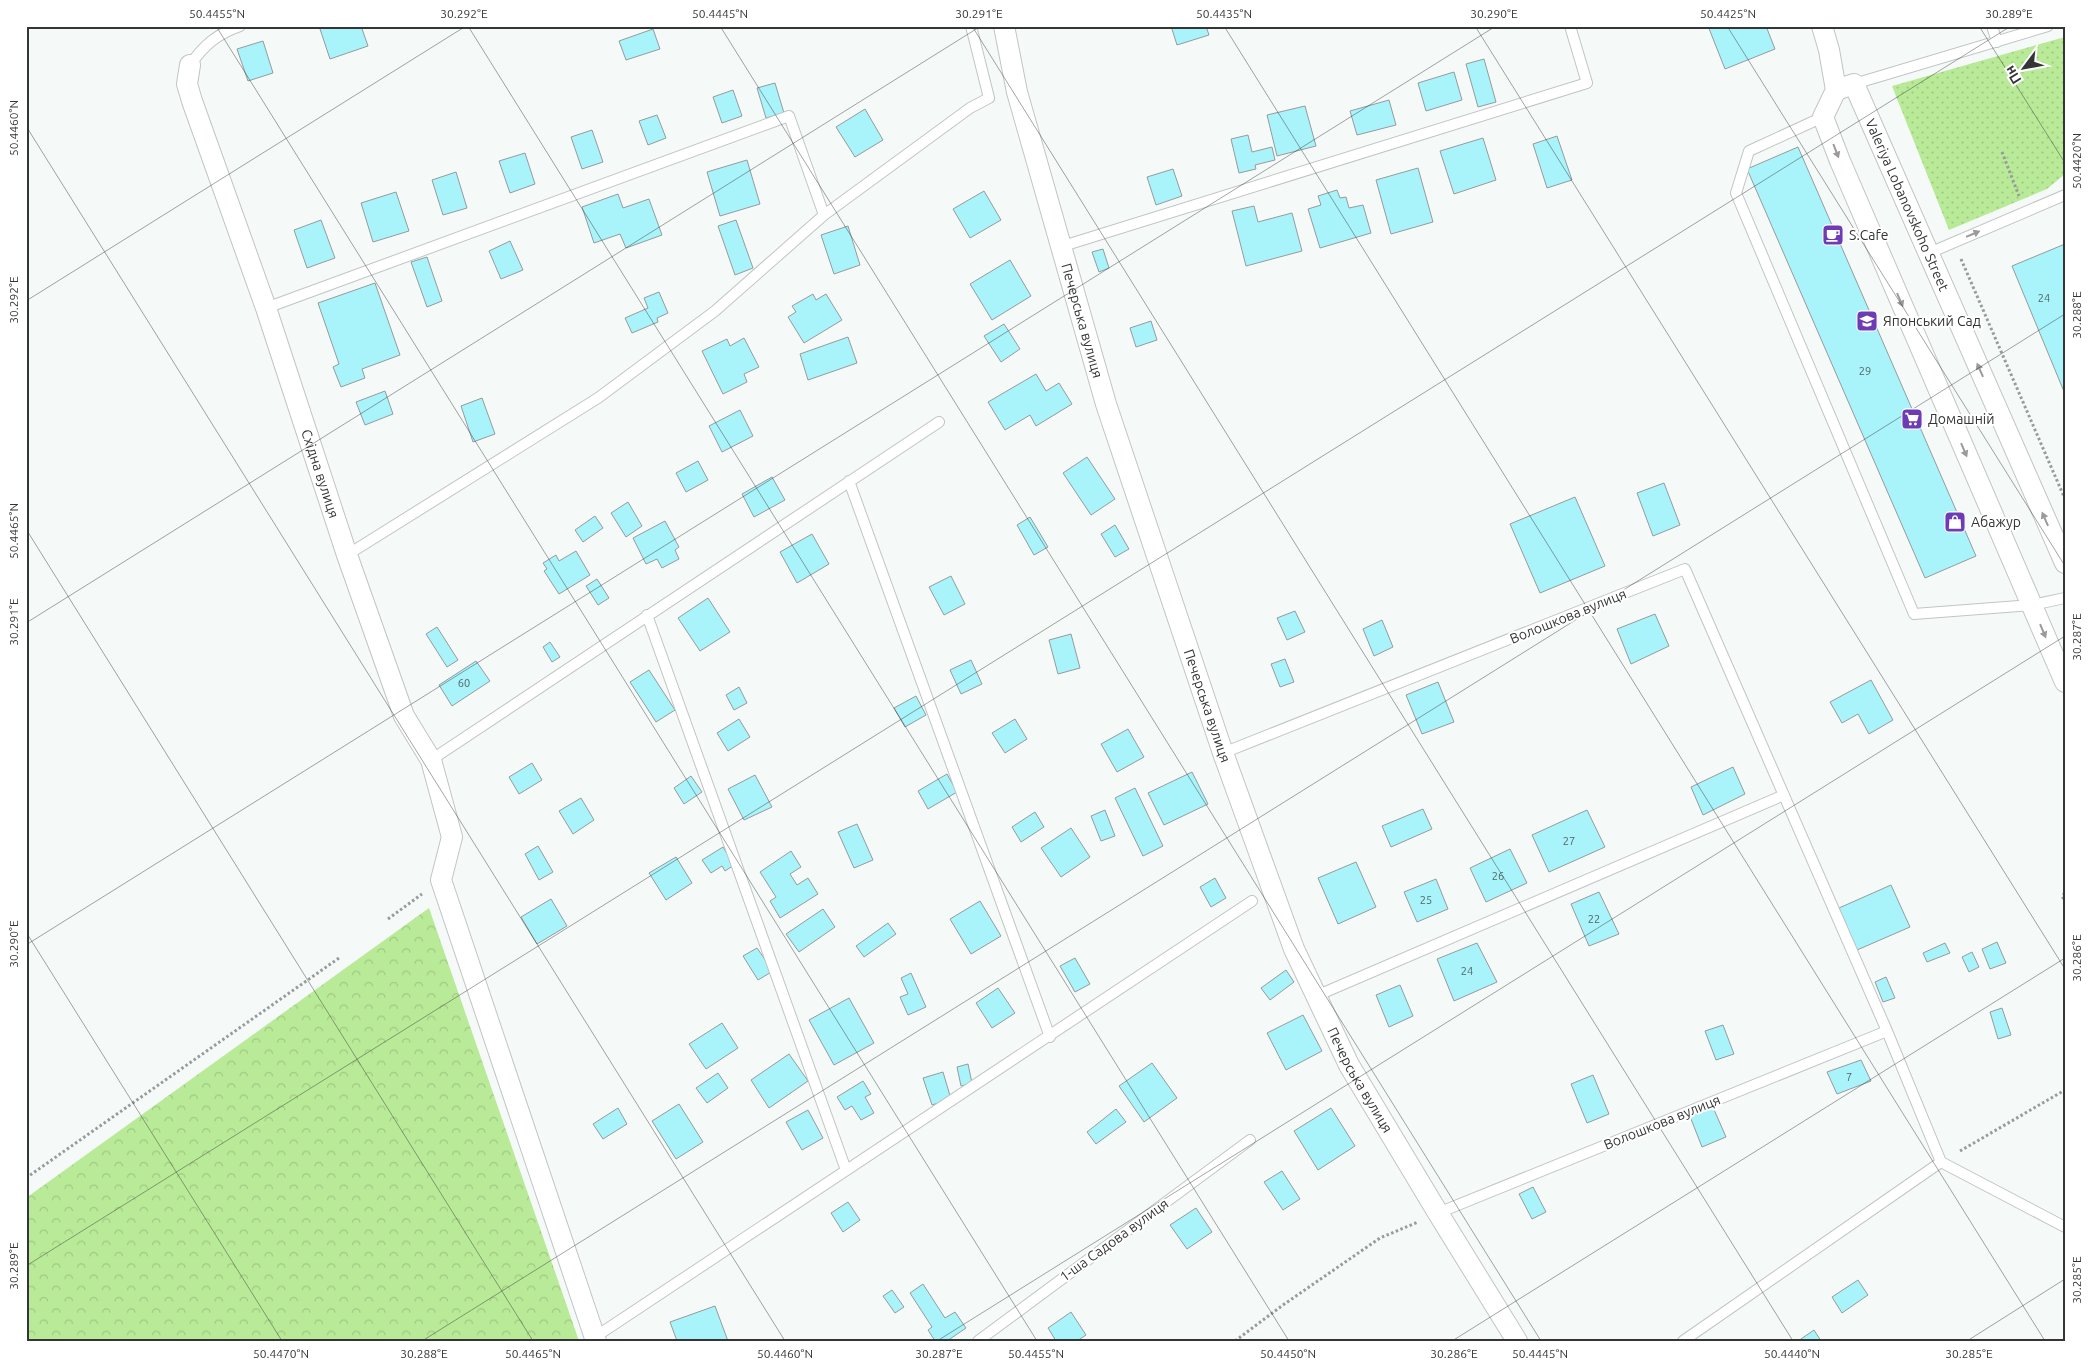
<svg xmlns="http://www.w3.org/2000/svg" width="2091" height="1367" font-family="Ubuntu,sans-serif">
  <defs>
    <pattern id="forest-crowns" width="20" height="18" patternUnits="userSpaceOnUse" patternTransform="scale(1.25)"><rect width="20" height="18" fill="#b9ea97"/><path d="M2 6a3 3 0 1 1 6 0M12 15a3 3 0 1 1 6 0" fill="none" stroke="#a0c983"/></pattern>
    <pattern id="park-dots" width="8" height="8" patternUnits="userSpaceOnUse" patternTransform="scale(1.25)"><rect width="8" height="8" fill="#b9ea97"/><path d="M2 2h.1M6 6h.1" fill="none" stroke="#a0c983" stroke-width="1.8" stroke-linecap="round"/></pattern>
  </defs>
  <rect width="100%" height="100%" fill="#f5faf9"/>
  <path fill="url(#forest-crowns)" d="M429 908 579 1341H26V1198Z"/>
  <path fill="url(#park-dots)" d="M2065 37V174L2047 189 1949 230 1892 86Z"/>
  <path fill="#a9f3fb" stroke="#969b9c" d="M319 26H361L368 46 330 59Z
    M1171 26H1206L1209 35 1177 45Z
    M1708 26H1766L1775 49 1725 69Z
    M653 29 660 49 626 60 619 41Z
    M263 41 273 73 248 81 237 49Z
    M1484 59 1496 102 1478 107 1466 64Z
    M1454 72 1462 100 1426 111 1418 83Z
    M775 83 784 113 766 118 757 88Z
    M733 90 742 116 722 123 713 97Z
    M1389 100 1396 125 1357 135 1350 111Z
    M1305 106 1316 146 1277 156 1267 115Z
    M865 109 883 140 855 157 836 127Z
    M657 115 666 138 648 145 639 121Z
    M592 130 603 162 582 169 571 137Z
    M1248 135 1252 152 1272 147 1275 160 1255 165 1256 169 1239 173 1231 139Z
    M1557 136 1572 180 1547 188 1533 144Z
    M1483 138 1496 180 1454 194 1440 151Z
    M1798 147 1976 556 1925 578 1747 169Z
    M525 153 535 184 510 193 499 161Z
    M747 160 760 204 720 216 707 172Z
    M1418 168 1433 222 1391 234 1376 180Z
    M1173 169 1182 196 1156 205 1147 177Z
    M456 172 467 208 443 215 432 180Z
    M1337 190 1340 198 1346 197 1349 208 1363 205 1371 233 1320 248 1308 209 1321 205 1318 196Z
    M984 191 1001 220 970 238 953 209Z
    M396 192 409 231 373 242 361 203Z
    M618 194 623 208 649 199 662 235 626 248 620 234 594 243 582 207Z
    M1254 206 1258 222 1292 213 1302 251 1246 266 1232 211Z
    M321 220 335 258 307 268 294 230Z
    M736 220 753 268 735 275 718 226Z
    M848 226 860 265 834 274 821 235Z
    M510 241 523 270 501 279 489 251Z
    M2065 244V394L2012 266Z
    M1103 249 1109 268 1099 272 1092 252Z
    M427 257 442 301 427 307 411 262Z
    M1010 260 1031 296 992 320 970 284Z
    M375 283 400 355 362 369 365 378 341 387 333 367 339 364 318 303Z
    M659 292 668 313 657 318 658 322 632 333 625 318 648 308 644 298Z
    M813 294 816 300 826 294 842 320 804 343 788 317 796 312 792 306Z
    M1151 321 1157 340 1136 347 1130 328Z
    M1004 324 1020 349 1001 362 984 336Z
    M848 337 857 363 808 380 800 354Z
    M744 338 759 367 744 374 747 382 723 394 702 351 727 339 730 346Z
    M1036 374 1046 391 1059 383 1072 404 1036 426 1030 415 1005 430 988 402Z
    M385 391 393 414 365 425 356 402Z
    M482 398 495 434 473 442 461 406Z
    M740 410 753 436 722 452 709 426Z
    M1087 457 1115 499 1091 515 1063 473Z
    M698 461 708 480 686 492 676 473Z
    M772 477 785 500 754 517 742 494Z
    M1664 483 1680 525 1653 536 1637 493Z
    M1575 497 1605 566 1540 593 1510 524Z
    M628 502 642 526 626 537 611 513Z
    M595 516 603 528 583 542 575 530Z
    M1030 517 1048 547 1034 555 1017 525Z
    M665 521 679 547 675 550 679 559 662 568 657 559 646 564 633 538Z
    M1115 525 1129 549 1115 557 1101 534Z
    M812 534 829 564 797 583 780 552Z
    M576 551 590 575 559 594 544 571 547 569 543 563 556 555 559 561Z
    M951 576 965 604 944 615 929 587Z
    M597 579 609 598 598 605 586 586Z
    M708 598 730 632 700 651 678 618Z
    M1295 611 1305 632 1287 640 1277 618Z
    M1655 614 1669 646 1631 664 1617 629Z
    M1382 620 1393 647 1374 656 1363 629Z
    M437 627 458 660 447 667 426 634Z
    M1071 634 1080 668 1058 674 1049 640Z
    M550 642 560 657 552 662 543 647Z
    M1285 659 1294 682 1280 687 1271 664Z
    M971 660 982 684 961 694 950 670Z
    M476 661 490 681 452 706 439 685Z
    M649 670 675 710 656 722 630 682Z
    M1871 680 1893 720 1869 734 1858 714 1842 723 1830 702Z
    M1438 682 1454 722 1422 734 1406 695Z
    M739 687 747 703 734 710 726 695Z
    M916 696 926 715 905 727 894 708Z
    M739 719 750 737 728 751 717 733Z
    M1015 719 1027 739 1005 753 992 733Z
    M1128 729 1144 757 1117 772 1101 744Z
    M532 763 542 780 519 794 509 777Z
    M1733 767 1745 794 1703 815 1691 787Z
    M1192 772 1208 804 1164 825 1148 793Z
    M947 774 957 792 928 809 918 791Z
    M755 775 772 807 744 820 728 789Z
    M691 776 702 792 684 804 674 788Z
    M1135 788 1163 846 1143 856 1115 798Z
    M581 798 594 820 573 834 559 811Z
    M1423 809 1432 829 1391 847 1382 826Z
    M1105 810 1115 836 1101 841 1091 816Z
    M1587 810 1605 847 1549 872 1532 835Z
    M1035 812 1044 827 1021 842 1012 827Z
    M857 824 873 860 854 868 838 832Z
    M1071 828 1090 857 1061 877 1041 848Z
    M538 846 553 872 539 880 525 854Z
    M723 847 734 865 725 871 722 866 711 873 702 860Z
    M1510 849 1527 883 1486 902 1470 868Z
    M791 851 801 867 790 874 797 885 808 878 818 894 780 918 770 901 776 897 760 872Z
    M676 857 692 883 666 900 649 873Z
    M1356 862 1376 907 1338 924 1318 878Z
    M1215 878 1226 898 1211 907 1200 887Z
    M1436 879 1448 909 1417 922 1404 892Z
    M1891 885 1910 927 1857 950 1839 908Z
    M1599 892 1619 934 1589 946 1571 904Z
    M551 899 567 926 537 944 521 917Z
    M980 901 1001 936 971 954 950 919Z
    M823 909 835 927 799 952 786 934Z
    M888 923 896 934 864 957 856 946Z
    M1997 942 2006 963 1990 969 1982 949Z
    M1477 943 1497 982 1454 1001 1437 959Z
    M1945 943 1950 953 1927 962 1923 953Z
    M757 948 773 971 758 980 743 956Z
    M1972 952 1979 967 1969 972 1962 957Z
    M1075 958 1090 984 1075 992 1060 966Z
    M1286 970 1294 982 1270 1000 1261 988Z
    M911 973 926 1007 908 1015 900 997 908 994 901 978Z
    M1886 977 1895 998 1883 1002 1875 982Z
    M1400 985 1413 1016 1389 1027 1376 995Z
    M998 988 1015 1013 992 1028 976 1003Z
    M849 998 874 1043 834 1065 809 1020Z
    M2002 1008 2011 1035 1998 1039 1990 1012Z
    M1303 1015 1322 1051 1286 1070 1267 1033Z
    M722 1023 738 1048 706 1069 689 1044Z
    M1723 1025 1734 1054 1716 1060 1705 1031Z
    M789 1054 808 1081 769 1108 751 1080Z
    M1861 1060 1871 1081 1837 1094 1827 1072Z
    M1152 1063 1177 1098 1144 1122 1119 1086Z
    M968 1064 972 1083 961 1086 957 1067Z
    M943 1072 951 1099 932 1105 923 1078Z
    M718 1073 728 1088 707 1103 696 1088Z
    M1593 1075 1609 1114 1587 1123 1571 1084Z
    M863 1081 871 1094 865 1097 874 1113 861 1120 852 1106 845 1110 837 1097Z
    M679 1104 703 1142 676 1159 652 1121Z
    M1712 1105 1726 1137 1702 1147 1689 1114Z
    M618 1108 627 1124 603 1139 593 1124Z
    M1331 1108 1355 1146 1318 1170 1294 1131Z
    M1116 1109 1126 1122 1096 1144 1087 1132Z
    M808 1110 823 1138 802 1150 786 1122Z
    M1282 1171 1300 1199 1283 1210 1264 1182Z
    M1533 1187 1546 1212 1532 1219 1519 1194Z
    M848 1202 860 1220 843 1232 831 1213Z
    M1196 1208 1212 1232 1187 1249 1170 1225Z
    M1858 1280 1868 1295 1842 1313 1832 1297Z
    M923 1284 945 1318 955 1312 966 1328 947 1341H935L928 1330 932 1327 910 1293Z
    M892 1290 904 1307 895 1313 883 1296Z
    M715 1306 728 1341H677L670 1322Z
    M1071 1312 1086 1335 1077 1341H1056L1048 1328Z
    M1814 1330 1821 1341H1798Z"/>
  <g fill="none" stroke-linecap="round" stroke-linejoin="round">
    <g stroke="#c0c5c4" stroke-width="12">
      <path id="service" d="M1992 26 1997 42
        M190 65C204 45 217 34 240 26
        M1854 84 2048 26
        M1823 117 1749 151 1736 193 1914 614 2032 605 2065 598
        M1063 246 1587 83 1570 26
        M1929 253 2065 195
        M266 308 789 116 824 215
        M849 481 1050 1037
        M347 555 598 398 715 311 824 215 970 108 989 98 971 26
        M647 615 846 1170
        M1223 753 1685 569 1887 1031 1941 1162 2065 1227
        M431 760 939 422
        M1316 996 1784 795
        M1438 1213 1887 1031
        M595 1337 1252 901
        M978 1341 1250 1140
        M1683 1341 1941 1162"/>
    </g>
    <g stroke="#c0c5c4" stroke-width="22">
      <g id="minor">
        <path id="s1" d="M1004 26 1017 92 1106 404 1223 753 1294 949 1349 1065 1438 1213 1517 1341"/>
        <path d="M1822 26 1829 50 1836 90 1823 117 1840 161 2065 682"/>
        <path id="s2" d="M190 65 187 84 192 101 266 308 347 555 404 716 431 760 452 837 441 880 596 1341"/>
        <path id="s3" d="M1836 90 1854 84 2065 563"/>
      </g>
    </g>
    <path stroke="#989b9a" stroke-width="3" stroke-dasharray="2.5 2.5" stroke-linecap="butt" d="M2002 152 2019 196
      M1961 259 2065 499
      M2065 894 2062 895 2065 903
      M388 919 422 894
      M1960 1151 2065 1090
      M26 1178 339 958
      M1235 1341 1283 1305 1380 1238 1418 1222"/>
    <use href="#service" stroke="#fff" stroke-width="10"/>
    <use href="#minor" stroke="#fff" stroke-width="20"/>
  </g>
  <defs><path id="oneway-solid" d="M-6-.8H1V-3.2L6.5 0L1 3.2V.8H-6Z" transform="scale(1.25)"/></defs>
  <g fill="#9a9a9a">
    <use href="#oneway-solid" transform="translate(1836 151) rotate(69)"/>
    <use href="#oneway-solid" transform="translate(1973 234) rotate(-23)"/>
    <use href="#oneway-solid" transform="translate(1900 300) rotate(67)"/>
    <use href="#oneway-solid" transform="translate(1980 370) rotate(-114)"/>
    <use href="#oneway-solid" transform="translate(1964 450) rotate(67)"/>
    <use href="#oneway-solid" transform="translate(2045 519) rotate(-114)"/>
    <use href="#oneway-solid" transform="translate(2043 631) rotate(67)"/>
  </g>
  <path fill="none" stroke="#343635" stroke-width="1" stroke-opacity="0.45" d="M216 26 1037 1341M468 26 1289 1341M720 26 1541 1341M972 26 1793 1341M1224 26 2045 1341M1475 26 2065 969M1727 26 2065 566M1979 26 2065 163M26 126 785 1341M26 301 466 26M26 529 533 1341M26 623 981 26M26 932 282 1341M26 945 1496 26M26 1266 2011 26M26 1335 30 1341M422 1341 2065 314M937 1341 2065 636M1452 1341 2065 958M1967 1341 2065 1279"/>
  <defs>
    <g id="cafe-square" transform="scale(1.125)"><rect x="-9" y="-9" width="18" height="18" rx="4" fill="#6d3cb4" stroke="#fff"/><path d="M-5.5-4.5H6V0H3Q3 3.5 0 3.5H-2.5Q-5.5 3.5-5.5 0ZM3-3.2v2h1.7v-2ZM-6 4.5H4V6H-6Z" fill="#fff"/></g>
    <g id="school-square" transform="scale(1.125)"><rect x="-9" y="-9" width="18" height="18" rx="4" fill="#6d3cb4" stroke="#fff"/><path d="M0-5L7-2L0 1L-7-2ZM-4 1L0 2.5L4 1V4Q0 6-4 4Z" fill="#fff"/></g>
    <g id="supermarket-square" transform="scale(1.125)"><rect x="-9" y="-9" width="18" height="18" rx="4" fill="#6d3cb4" stroke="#fff"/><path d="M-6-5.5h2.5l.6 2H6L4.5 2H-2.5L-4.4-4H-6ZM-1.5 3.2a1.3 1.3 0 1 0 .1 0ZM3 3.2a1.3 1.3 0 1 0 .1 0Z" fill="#fff"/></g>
    <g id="shop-square" transform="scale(1.125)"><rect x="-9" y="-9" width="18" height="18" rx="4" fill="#6d3cb4" stroke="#fff"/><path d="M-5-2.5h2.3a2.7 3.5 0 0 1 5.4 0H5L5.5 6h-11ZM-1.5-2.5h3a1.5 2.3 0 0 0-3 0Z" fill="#fff"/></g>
  </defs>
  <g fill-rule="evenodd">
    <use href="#cafe-square" x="1833" y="235"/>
    <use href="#school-square" x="1867" y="321"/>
    <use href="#supermarket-square" x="1912" y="419"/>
    <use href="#shop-square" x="1955" y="522"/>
  </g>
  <g text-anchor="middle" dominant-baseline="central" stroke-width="4" stroke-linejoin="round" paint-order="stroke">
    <g font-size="11" fill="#516566">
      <text x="2044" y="298">24</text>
      <text x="1865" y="371">29</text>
      <text x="464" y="683">60</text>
      <text x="1569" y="841">27</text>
      <text x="1498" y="876">26</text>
      <text x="1426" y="900">25</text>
      <text x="1594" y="919">22</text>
      <text x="1467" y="971">24</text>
      <text x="1849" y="1077">7</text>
    </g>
    <g font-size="14" fill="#343635" stroke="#fff">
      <text stroke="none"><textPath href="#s3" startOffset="151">Valeriya Lobanovskoho Street</textPath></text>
      <text stroke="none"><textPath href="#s1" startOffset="305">Печерська вулиця</textPath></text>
      <text stroke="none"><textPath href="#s2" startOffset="431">Східна вулиця</textPath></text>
      <text transform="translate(1568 616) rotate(-22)">Волошкова вулиця</text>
      <text stroke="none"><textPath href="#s1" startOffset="710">Печерська вулиця</textPath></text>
      <text stroke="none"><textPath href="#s1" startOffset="1115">Печерська вулиця</textPath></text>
      <text transform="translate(1662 1122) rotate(-22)">Волошкова вулиця</text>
      <text transform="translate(1114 1240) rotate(-36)">1-ша Садова вулиця</text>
    </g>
    <g font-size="14" fill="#343635" stroke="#fff" text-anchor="start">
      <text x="1849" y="235">S.Cafe</text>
      <text x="1883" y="321">Японський Сад</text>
      <text x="1928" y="419">Домашній</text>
      <text x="1971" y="522">Абажур</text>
    </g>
  </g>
  <rect width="2091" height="1367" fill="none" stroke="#ffffff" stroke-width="55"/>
  <g transform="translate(2024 68) rotate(238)" stroke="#ffffff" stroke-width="4" paint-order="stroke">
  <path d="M0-4L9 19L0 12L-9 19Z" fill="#343635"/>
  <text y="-8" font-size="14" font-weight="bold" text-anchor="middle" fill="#343635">Пн</text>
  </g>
  <rect x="28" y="28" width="2036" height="1312" fill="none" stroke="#343635" stroke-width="2"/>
  <g font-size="12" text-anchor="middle" fill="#343635">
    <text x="217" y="18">50.4455°N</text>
    <text x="464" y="18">30.292°E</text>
    <text x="720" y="18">50.4445°N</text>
    <text x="979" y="18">30.291°E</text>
    <text x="1224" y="18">50.4435°N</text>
    <text x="1494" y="18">30.290°E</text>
    <text x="1728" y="18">50.4425°N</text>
    <text x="2009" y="18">30.289°E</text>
    <text transform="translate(14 128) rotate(-90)" y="4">50.4460°N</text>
    <text transform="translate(2077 161) rotate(-90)" y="4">50.4420°N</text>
    <text transform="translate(14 300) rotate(-90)" y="4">30.292°E</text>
    <text transform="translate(2077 315) rotate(-90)" y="4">30.288°E</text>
    <text transform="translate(14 531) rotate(-90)" y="4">50.4465°N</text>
    <text transform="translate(14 622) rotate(-90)" y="4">30.291°E</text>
    <text transform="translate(2077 637) rotate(-90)" y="4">30.287°E</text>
    <text transform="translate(14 944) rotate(-90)" y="4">30.290°E</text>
    <text transform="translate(2077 958) rotate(-90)" y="4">30.286°E</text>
    <text transform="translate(14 1266) rotate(-90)" y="4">30.289°E</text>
    <text transform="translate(2077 1280) rotate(-90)" y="4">30.285°E</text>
    <text x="281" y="1358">50.4470°N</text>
    <text x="424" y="1358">30.288°E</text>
    <text x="533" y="1358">50.4465°N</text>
    <text x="785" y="1358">50.4460°N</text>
    <text x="939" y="1358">30.287°E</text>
    <text x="1036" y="1358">50.4455°N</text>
    <text x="1288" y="1358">50.4450°N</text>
    <text x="1454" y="1358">30.286°E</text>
    <text x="1540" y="1358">50.4445°N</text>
    <text x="1792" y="1358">50.4440°N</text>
    <text x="1969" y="1358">30.285°E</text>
  </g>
</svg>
